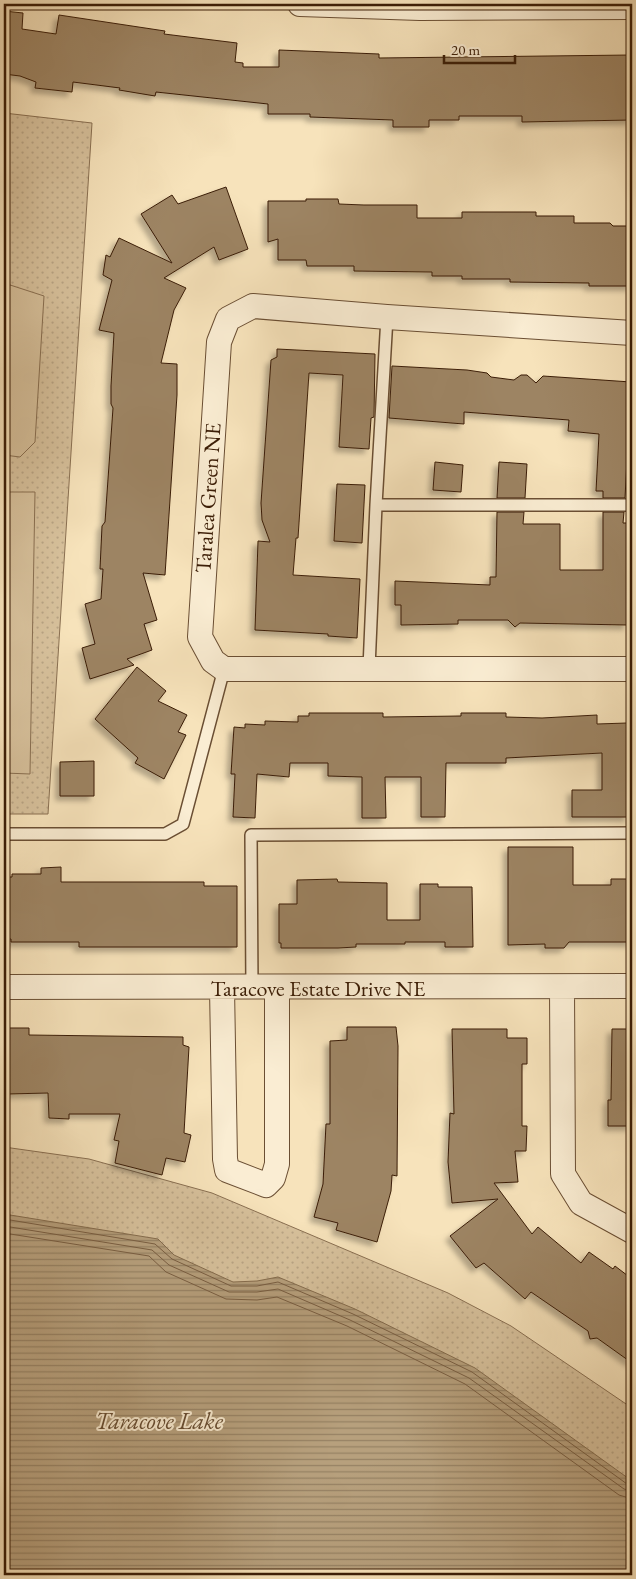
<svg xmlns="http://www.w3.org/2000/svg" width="636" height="1579" font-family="'EB Garamond',serif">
  <defs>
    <pattern id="park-dots" width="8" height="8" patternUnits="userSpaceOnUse" patternTransform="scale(1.25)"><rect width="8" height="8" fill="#d7c19c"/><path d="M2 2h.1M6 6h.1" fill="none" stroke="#b9a585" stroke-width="1.8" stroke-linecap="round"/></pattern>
    <pattern id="water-rules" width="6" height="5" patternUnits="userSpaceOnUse" patternTransform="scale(1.25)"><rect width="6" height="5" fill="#b7a07d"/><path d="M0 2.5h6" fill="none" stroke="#968264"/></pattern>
    <filter id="shadow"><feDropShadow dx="-4.5" dy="4.5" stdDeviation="2.5" flood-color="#0004"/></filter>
  </defs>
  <rect width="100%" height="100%" fill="#f7e3bb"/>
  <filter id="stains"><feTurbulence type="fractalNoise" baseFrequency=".004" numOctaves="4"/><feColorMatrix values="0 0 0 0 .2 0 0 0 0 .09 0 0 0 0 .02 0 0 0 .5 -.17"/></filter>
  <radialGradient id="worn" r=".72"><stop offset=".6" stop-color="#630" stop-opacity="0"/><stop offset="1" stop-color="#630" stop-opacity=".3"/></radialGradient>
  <path fill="url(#park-dots)" stroke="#896f51" d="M4 113 92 123 48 814H4Z
    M4 1147 89 1159 212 1193 448 1293 511 1326 632 1408V1575H4Z"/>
  <path fill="#d7c19c" stroke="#896f51" d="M4 283 44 296 35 442 20 457 4 455Z
    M4 492H35L30 774 4 773Z"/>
  <path fill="url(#water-rules)" stroke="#856c4d" d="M4 1214 158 1239 174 1255 233 1282 257 1281 278 1277 355 1309 475 1368 632 1481V1575H4Z"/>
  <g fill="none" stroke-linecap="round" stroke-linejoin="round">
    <path stroke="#795e42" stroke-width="1" d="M4 1219 155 1244 172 1259 231 1286H257L278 1282 353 1314 472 1372 627 1484 632 1485
      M4 1226 152 1250 169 1265 229 1292H257L278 1289 350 1320 469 1378 624 1489 632 1491
      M4 1233 149 1256 166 1272 226 1299 257 1300 277 1297 347 1326 465 1384 619 1495 632 1499"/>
  </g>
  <path fill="#9d8464" stroke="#3b1d06" filter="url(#shadow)" d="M4 11 23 13 22 29 56 34 59 15 165 31 164 34 237 43 235 62 243 63V67H279V50L379 54V58L631 55 632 120 522 122V116H459V120H429V127H393V120L310 117V114H268V104L156 92 155 96 119 90 120 88 73 82 72 92 35 88 36 82 20 76 4 74Z
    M226 187 248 249 219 260 214 247 164 278 186 288 174 310 161 363 177 364V395L165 575 143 573 157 620 144 624 152 650 127 659 134 665 90 679 82 648 95 644 85 604 101 599 103 569H100L102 526 105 522 113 408 111 404V386L114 333 99 330 112 280 103 275 106 255 110 257 119 238 172 263 141 214 172 195 178 204Z
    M306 199H338L339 204 364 205H417V218H462V212H536V216H574V223H610L613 226H632V286H589V283L510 282V279H462V276H432V272L354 271V266H307L306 260H278V239L268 242V201H306Z
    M277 349 375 354 374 417 371 418 369 449 339 447 343 375 309 373 298 538H296L293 575 360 579 357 638 328 636V634L255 630 258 541 270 542 262 520 261 503 271 360 277 357Z
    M392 366 467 370 487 373 491 377 514 380 521 375H527L536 383 543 376 631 382 625 498H603V491H596L599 434 568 431 569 420 464 412V424L389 418Z
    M435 462 463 465 461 492 433 490Z
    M499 462 527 464 525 498H497Z
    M337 484 365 485 362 543 334 541Z
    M497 512H524L523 524H560V570H603V512H624L623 523H632V550L628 551V625L520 623 515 627 508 620H458V624L401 625V605H395V581L490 585V577H496Z
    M137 667 166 691 158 701 187 715 178 732 186 735 164 779 135 763 138 758 95 719Z
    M309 713H383V717L461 716V713H506V717L542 718 597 715V724L627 723 629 817H572V790H602V753L506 758V763H446L445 817H421V777H385L386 818H362V777L328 776V763H290L289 777 257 774 255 818 233 817 235 774H231L234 727 245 728V724L265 725V721L298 722V716H309Z
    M94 761V796H60V762Z
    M508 847H573V885H611V879H632V942H569L564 948H545V944L508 945Z
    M61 867V882H204V886H237V947H79V942H11V939H4V877H12V874H41V868Z
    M337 879 338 882 387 883V920H420V884H438V887H472L473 947H445V942H405V944H356V947L338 948H281V943H279V904H297V880Z
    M347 1027H396L398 1046 397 1176 392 1175 391 1191 377 1242 336 1230 338 1223 314 1217 323 1184 326 1124H330V1041L347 1040Z
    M4 1028H29V1035L183 1037V1045L189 1047 184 1133 191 1135 185 1162 166 1158 162 1175 115 1163 119 1141 114 1140 120 1114H69V1119L49 1118 48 1093 7 1094V1060H4Z
    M452 1029H507V1038H527V1064H522V1126H527L526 1151H515L518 1182 494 1183 532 1234 538 1227 581 1263 589 1252 613 1269 615 1266 632 1279V1363L597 1338 590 1339 588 1331 531 1292 525 1299 484 1263 476 1268 450 1236 498 1199 452 1203 448 1162 450 1113 454 1114Z
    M612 1029H632V1126H608V1100H611Z"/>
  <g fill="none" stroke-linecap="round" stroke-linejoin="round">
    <g stroke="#6a4e33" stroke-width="14">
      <path id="lane" d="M376 505H632
        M369 668 376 505 387 317
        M4 834H165L183 824 224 669
        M252 989 251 835 632 833"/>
    </g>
    <g stroke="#6a4e33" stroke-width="26">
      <path id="street" d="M300 4 420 8 632 7
        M632 333 387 317 253 306 228 319 219 342 200 637 213 661 224 669H632
        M4 987 632 986
        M562 987 563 1174 581 1203 632 1231
        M222 988 225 1159 227 1170 266 1185 273 1178 277 1164V988"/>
    </g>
    <use href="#lane" stroke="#faedd3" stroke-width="11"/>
    <use href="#street" stroke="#faedd3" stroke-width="24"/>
  </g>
  <g text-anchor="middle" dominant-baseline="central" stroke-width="4" stroke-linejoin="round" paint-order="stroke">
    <g font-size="22" fill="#3b1d06" stroke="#faedd3">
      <text transform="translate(208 498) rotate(-86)">Taralea Green NE</text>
      <text x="318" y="988">Taracove Estate Drive NE</text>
    </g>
    <g font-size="24" font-style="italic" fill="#664b30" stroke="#faedd3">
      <text x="159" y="1420">Taracove Lake</text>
    </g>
  </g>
  <rect width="636" height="1579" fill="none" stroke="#f7e3bb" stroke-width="20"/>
  <rect x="5" y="5" width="626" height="1569" fill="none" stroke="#3b1d06" stroke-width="2.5"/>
  <rect x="10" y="10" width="616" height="1559" fill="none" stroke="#3b1d06"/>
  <path d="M444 55v8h71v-8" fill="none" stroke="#3b1d06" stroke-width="2.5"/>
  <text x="451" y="55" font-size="15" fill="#3b1d06" stroke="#faedd3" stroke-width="4" paint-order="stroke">20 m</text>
  <rect width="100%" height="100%" filter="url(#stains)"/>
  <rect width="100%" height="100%" fill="url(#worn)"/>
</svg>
